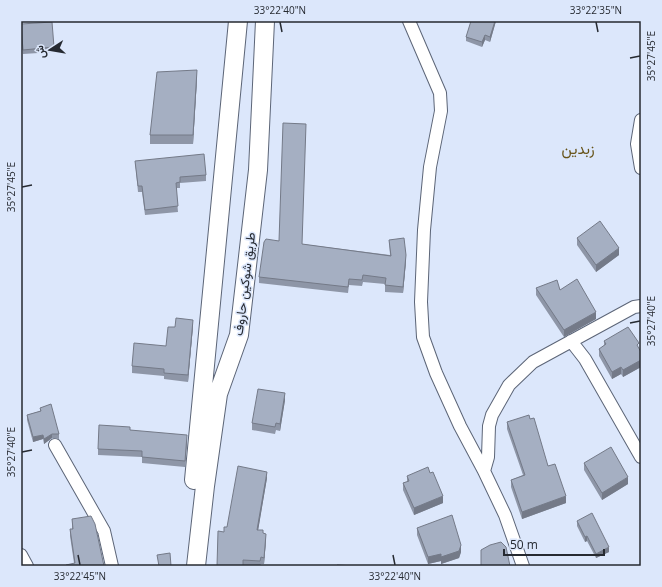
<svg xmlns="http://www.w3.org/2000/svg" width="662" height="587" font-family="'Open Sans',Vazirmatn,sans-serif">
  <rect width="100%" height="100%" fill="#dce7fb"/>
  <g fill="none" stroke-linecap="round" stroke-linejoin="round">
    <g stroke="#5c6577" stroke-width="14">
      <path id="minor" d="M409 21 440 93 441 111 430 167 424 230 421 302 423 337 436 373 460 426 484 471 505 515 523 566
        M641 120 637 144 641 168
        M571 341 585 359 641 457
        M55 445 104 531 112 566
        M484 471 488 457 489 426 492 415 509 385 533 362 634 307 641 306
        M21 555 27 566"/>
    </g>
    <g stroke="#5c6577" stroke-width="20">
      <path id="primary" d="M194 480 238 21
        M196 566 205 486 218 394 239 335 258 170 265 21"/>
    </g>
    <use href="#minor" stroke="#fff" stroke-width="12"/>
    <use href="#primary" stroke="#fff" stroke-width="18"/>
  </g>
  <path fill="#8e96a7" d="M496 21 490 42 485 40 482 47 466 41V37Z
    M21 24 54 47V52L23 54Z
    M197 79 193 144H150V135Z
    M135 161 206 175V181L180 183V188H176L178 212 145 215 142 192H138Z
    M577 238 619 255 596 272 577 245Z
    M389 240 406 261 403 293 385 292V284L363 282 362 286 349 285 348 293 259 283V277L302 244 390 255Z
    M536 288 560 290 596 319 564 337 536 295Z
    M193 326 188 382 164 379V376L132 373V366L166 346 175 327Z
    M604 341 639 349 641 352V367L623 377 621 374 612 379 599 356V349L604 346Z
    M285 400 280 431 276 430 275 434 252 430V423Z
    M40 408 59 434V439L52 438 44 444 43 439 33 442 27 420V415L40 411Z
    M507 422 548 466 566 503 522 519 511 487V480L523 475 507 429Z
    M130 430 187 441 185 467 142 463V457L98 455V449Z
    M584 463 628 484 602 500 584 470Z
    M407 476 443 503 414 515 403 490V483L407 482Z
    M267 478 258 530 263 533 266 540 264 564H261L260 566H217L224 532 227 527Z
    M72 519 104 566 74 563 70 536V529H72Z
    M577 521 609 552 596 558 587 541 585 542 577 526Z
    M417 528 461 552 459 558 441 564V561L428 564 417 535Z"/>
  <path fill="#747a88" d="M495 21H496L490 42V37Z
    M485 35V40L482 47V42Z
    M197 70V79L193 144V135Z
    M619 248V255L596 272V265Z
    M406 255V261L403 293V287Z
    M596 312V319L564 337V330Z
    M193 320V326L188 382V375Z
    M641 360V367L623 377V370Z
    M621 367V374L612 379V372Z
    M285 393V400L280 431V424Z
    M52 434V438L44 444V439Z
    M43 435V439L33 442V437Z
    M187 435V441L185 467V461Z
    M267 472V478L257 537V530Z
    M628 477V484L602 500V493Z
    M443 496V503L414 515V508Z
    M566 496V503L522 519V512Z
    M266 534V540L264 564V558Z
    M587 536V541L585 542V537Z
    M461 545V552L459 558 441 564V561L428 564V557Z
    M609 547V552L596 558V554Z"/>
  <path fill="#a5afc2" stroke="#747a88" d="M471 21H495L490 37 485 35 482 42 466 37Z
    M52 22 54 47 23 50 21 24Z
    M197 70 193 135H150L157 72Z
    M283 123 306 124 302 244 391 256 389 240 404 238 406 255 403 287 385 285 386 278 363 275 362 280 349 279 348 287 259 277 264 242 266 239 279 241Z
    M204 154 206 175 180 177V182L176 183 178 206 145 210 142 186H138L135 161Z
    M600 221 619 248 596 265 577 238Z
    M577 279 596 312 564 330 536 288 557 280 560 290Z
    M176 318 193 320 188 375 164 373V369L132 366 134 343 166 346 168 327H175Z
    M628 327 639 343 637 345 641 352V360L623 370 621 367 612 372 599 349 606 344 604 341Z
    M258 389 285 393 280 424 276 423 275 427 252 423Z
    M51 404 59 434H52L44 439 43 435 33 437 27 415 41 411 40 408Z
    M529 415 530 419 534 418 548 466 555 464 566 496 522 512 511 480 525 475 507 422Z
    M99 425 130 427V430L187 435 185 461 142 457V451L98 449Z
    M611 447 628 477 602 493 584 463Z
    M238 466 267 472 257 530H263V533L266 534 264 558 261 557 260 561 243 560V566H217L218 531 224 532V527H227Z
    M428 467 430 473 433 472 443 496 414 508 403 483 409 481 407 476Z
    M592 513 609 547 596 554 587 536 585 537 577 521Z
    M452 515 461 545 459 551 441 557V554L428 557 417 528Z
    M91 516 95 524 104 566H66V565L75 563 70 529H73L72 519Z
    M501 542 506 547 510 566H481V550L490 545Z
    M170 553 171 566H159L157 555Z
    M337 565 355 566H337Z"/>
  <path fill="none" stroke="#262a31" stroke-width="1.5" d="M280 22 282 32M596 22 598 32M630 58 640 56M22 187 32 185M630 323 640 321M22 452 32 450M78 555 80 565M393 555 395 565"/>
  <g text-anchor="middle" dominant-baseline="central" stroke-width="3" stroke-linejoin="round" paint-order="stroke">
    <g font-size="13" fill="#262a31" stroke="#dce7fb">
      <text transform="translate(244 284) rotate(-83)">طريق شوكين حاروف</text>
    </g>
    <g font-size="15" fill="#665217" stroke="#dce7fb">
      <text x="578" y="148">زبدين</text>
    </g>
  </g>
  <rect width="662" height="587" fill="none" stroke="#dce7fb" stroke-width="44"/>
  <g transform="translate(50 50) rotate(258)" stroke="#dce7fb" stroke-width="3" paint-order="stroke">
  <path d="M0-3L7 15L0 10L-7 15Z" fill="#262a31"/>
  <text y="-6" font-size="11" font-weight="bold" text-anchor="middle" fill="#262a31">ش</text>
  </g>
  <path d="M504 549v6h100v-6" fill="none" stroke="#262a31" stroke-width="2"/>
  <text x="510" y="549" font-size="12" fill="#262a31" stroke="#dce7fb" stroke-width="3" paint-order="stroke">50 m</text>
  <rect x="22" y="22" width="618" height="543" fill="none" stroke="#262a31" stroke-width="1.5"/>
  <g font-size="10" text-anchor="middle" fill="#262a31">
    <text x="280" y="14">33°22'40"N</text>
    <text x="596" y="14">33°22'35"N</text>
    <text transform="translate(651 56) rotate(-90)" y="4">35°27'45"E</text>
    <text transform="translate(11 187) rotate(-90)" y="4">35°27'45"E</text>
    <text transform="translate(651 321) rotate(-90)" y="4">35°27'40"E</text>
    <text transform="translate(11 452) rotate(-90)" y="4">35°27'40"E</text>
    <text x="80" y="580">33°22'45"N</text>
    <text x="395" y="580">33°22'40"N</text>
  </g>
</svg>
